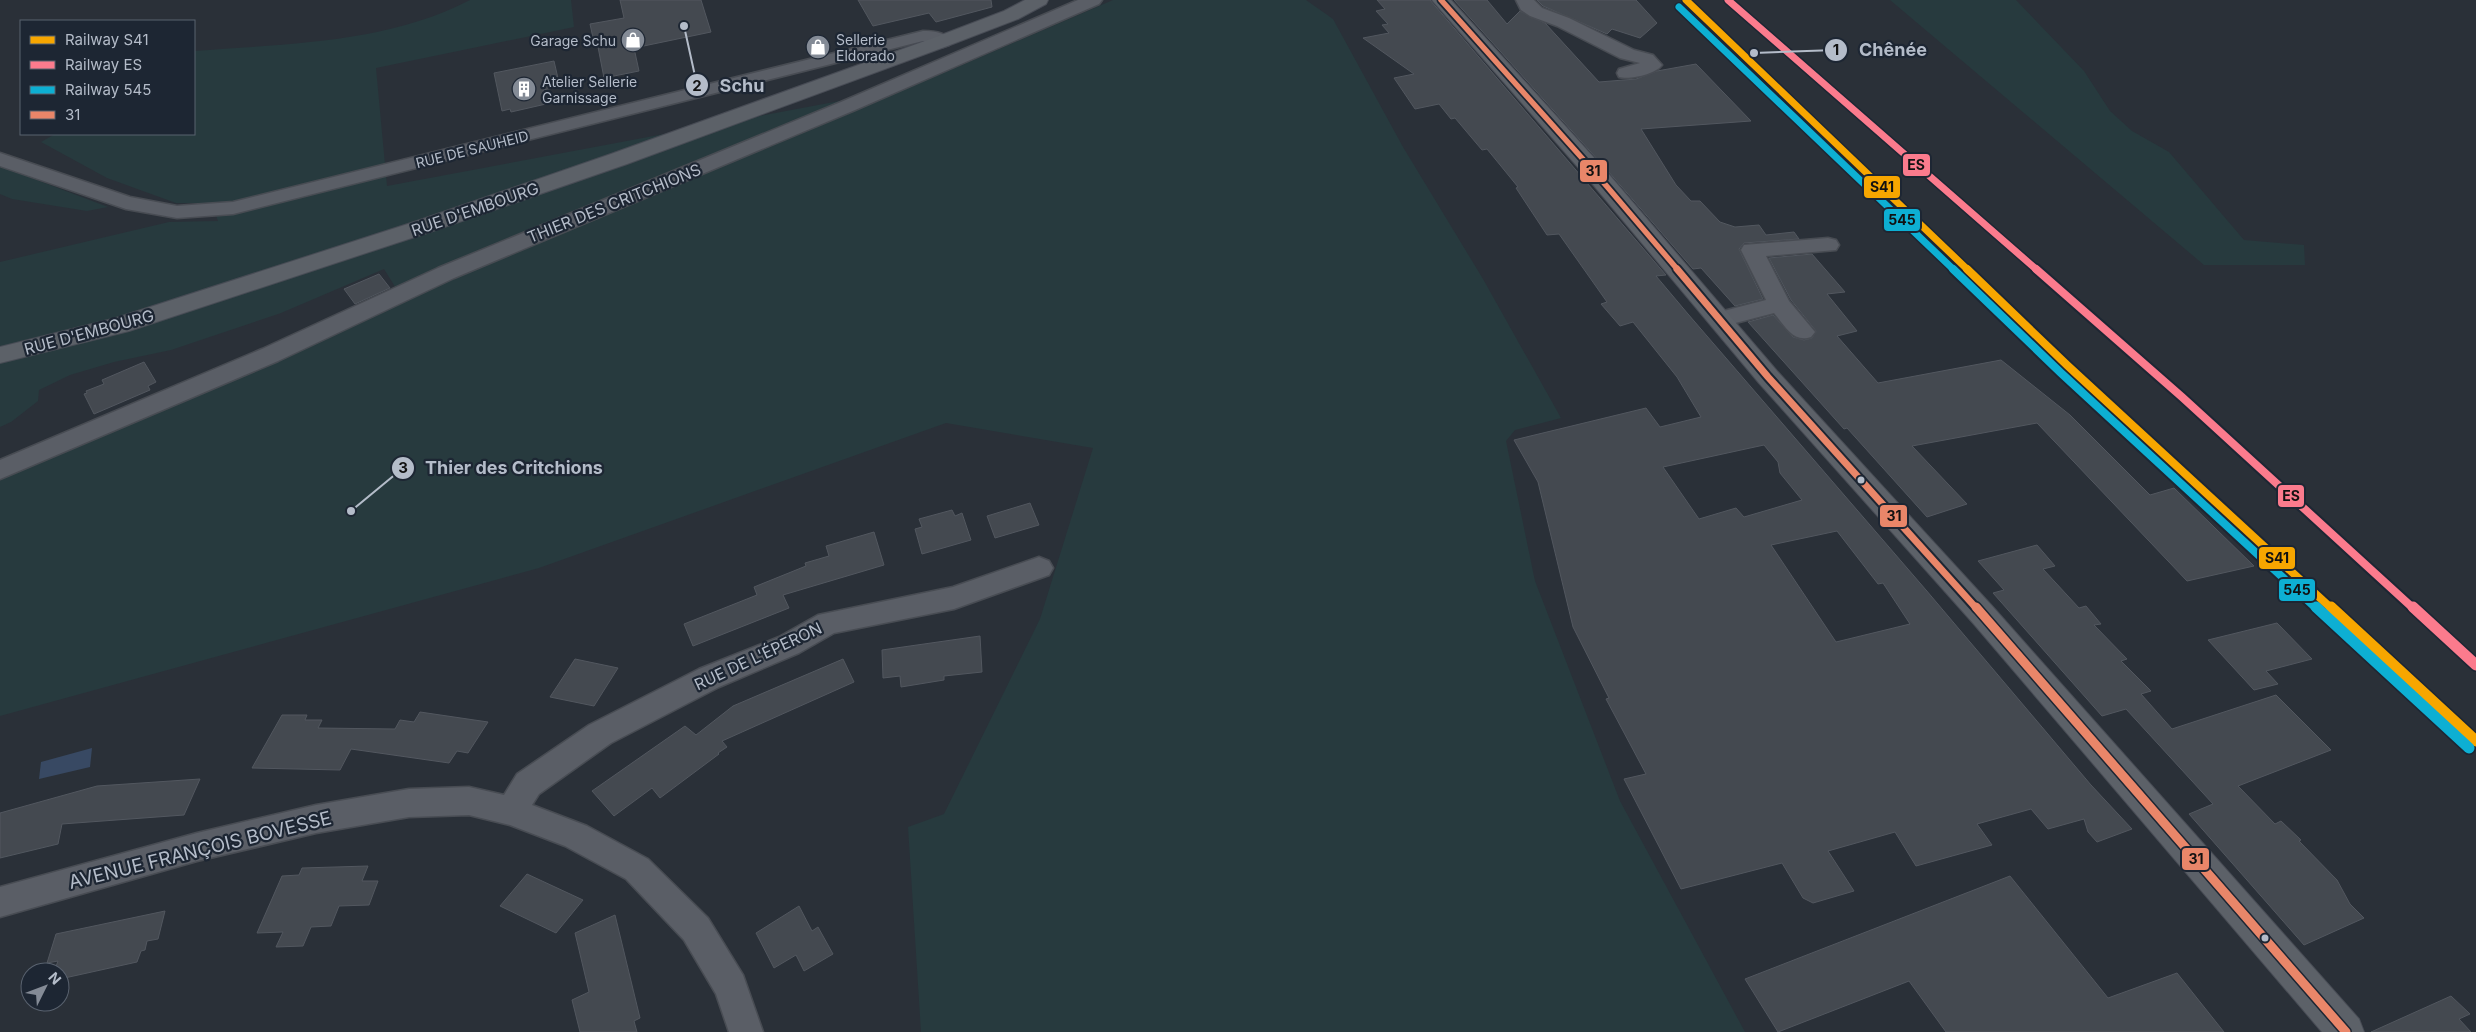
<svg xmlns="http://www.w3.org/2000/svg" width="2476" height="1032" font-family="Inter,sans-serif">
  <rect width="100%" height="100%" fill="#2a3038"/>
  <path fill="#273a3e" d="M470 0H571L574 27 376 68 387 186 850 99 941 74 1113 0H1306L1333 19 1403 147 1483 279 1561 418 1515 430 1506 441 1535 581 1620 801 1745 1032H921L908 827 944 814 1040 619 1093 448 946 423 539 568 0 716V479L404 301 384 269 281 313 171 350 114 362 70 375 39 390 38 401 11 422 0 427V262L169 222 218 221 212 203H176L107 178 41 142 55 134H194V51C286 44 388 43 470 0Z
    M1890 0H2016L2084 71 2110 111 2132 131 2169 152 2244 240 2304 245 2305 265H2204Z
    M0 166 108 207 87 211 12 199 0 194Z"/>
  <path fill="#384963" d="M92 748 90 767 39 779 41 762Z"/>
  <path fill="#444950" stroke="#52575f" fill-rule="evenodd" d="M620 0H701L711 32 634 48 639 71 604 78 598 47H595L590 24 624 18Z
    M858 0H991L992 7 936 22 929 13 873 26Z
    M1377 0H1430L1666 275 1656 276 1688 314 1926 590 2091 785 2132 829 2097 842 2088 832 2084 819 2048 829 2031 809 1977 824 1992 845 1916 866 1895 832 1828 851 1854 891 1813 903 1803 898 1782 863 1681 889 1624 779 1646 774 1606 699 1609 698 1573 627 1538 482 1514 440 1646 408 1660 427 1701 417 1677 377 1633 322 1620 326 1601 304 1607 302 1559 234 1547 235 1516 188 1518 187 1487 149 1482 150 1455 118 1451 119 1439 104 1415 109 1394 78 1414 74 1363 38 1389 33 1382 25 1388 24 1376 11 1385 9ZM1764 445 1778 462 1780 473 1802 500 1744 517 1736 508 1699 519 1663 467ZM1837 531 1878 584 1883 583 1910 624 1836 642 1771 545Z
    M1454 0H1487L1507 24 1520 11 1545 23 1599 82 1636 79 1657 71 1696 64 1751 121 1641 129 1676 185 1691 201H1700L1720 222 1735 227 1759 225 1766 235 1794 232 1799 239 1744 243 1739 249 1763 299 1735 306 1701 268 1693 269 1607 170Z
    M1537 0H1636L1657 23 1640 38 1612 29 1607 34 1543 6Z
    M554 61 560 87 543 90 546 104 511 112 510 109 502 111 494 73Z
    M1812 254 1845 292 1827 294 1857 331 1837 336 1878 383 2001 360 2070 415 2150 495 2174 488 2254 566 2187 581 2037 423 1912 446 1967 504 1927 517 1847 428 1844 429 1748 322 1773 315 1793 337 1804 340 1812 338 1816 331 1791 300 1769 258Z
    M379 274 390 288 355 304 344 289Z
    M144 362 156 382 148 386 150 390 94 414 84 394 87 393 86 391 104 384 102 380Z
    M1030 503 1039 525 995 538 987 516Z
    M952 510 955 516 962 513 971 540 922 554 915 529 922 527 919 519Z
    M874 532 884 565 783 595 789 608 693 646 684 624 757 595 754 587 806 566 805 563 829 556 826 546Z
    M2037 545 2055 566 2043 569 2079 608 2086 606 2101 624 2094 625 2127 659 2121 661 2151 691 2141 694 2172 729 2276 695 2331 750 2238 786 2275 824 2281 821 2301 840 2299 841 2337 880 2350 904 2364 918 2304 945 2189 814 2213 804 2126 709 2102 716 1993 593 2004 590 1978 561Z
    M2277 623 2312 659 2266 671 2278 684 2254 690 2208 640Z
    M980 636 982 672 944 676V680L901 687 900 676 883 678 882 650Z
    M575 659 618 668 594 706 550 697Z
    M843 659 854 682 722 741 727 747 718 753 719 754 660 798 652 788 614 816 592 791 685 726 696 735 733 706Z
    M420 712 488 722 468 753 457 751 449 763 351 749 340 770 252 768 282 715H307L305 720H322L318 728 395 729 400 720 414 722Z
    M200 779 184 815 62 824 58 844 0 858V813L97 786Z
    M368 866 362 881H378L369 905 339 906 331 926 311 927 303 946 276 947 283 932 257 933 282 876 299 875 302 868Z
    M527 874 583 900 556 933 500 906Z
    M2010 876 2108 998 2177 973 2224 1032H1946L1909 981 1778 1032 1745 979Z
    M799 906 812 931 818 927 833 954 804 971 796 955 774 968 756 933Z
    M165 911 158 939 147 941 145 950 141 951 137 962 60 979V972H54L58 961 47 963 56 934Z
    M615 915 640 1018 634 1021 637 1032H580L572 1000 589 992 575 933Z
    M2451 996 2470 1014 2459 1019 2471 1032H2371Z"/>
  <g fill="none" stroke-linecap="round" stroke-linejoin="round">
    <g stroke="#484c53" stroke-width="3">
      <path id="minor" d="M1078 0H1102L1099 4 855 110 454 278 278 361 0 479V460L262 349 438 268 841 102Z
        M1516 0H1534L1542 8 1569 18 1634 50 1653 55 1662 65C1656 74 1630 80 1619 77L1617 73 1619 69 1640 63 1620 58 1557 26 1530 16 1521 10Z
        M923 31C933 31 946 32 952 41L949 45 943 47 923 41 233 214 177 218 126 209 0 166V153L130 197 177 206 233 202Z
        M1828 238 1836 240 1839 245 1836 250 1766 256 1789 301 1815 332 1811 337C1793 343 1785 326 1774 313L1720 327 1712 324 1709 319 1712 314 1766 300 1741 250 1744 245Z
        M1039 557 1049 561 1053 568 1049 575 954 609 834 633 799 653 719 687 611 743 539 794 532 805 587 826 648 859 708 918 743 975 763 1032H729L716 994 684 940 626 879 565 846 510 825 469 815 409 817 316 833 197 861 0 917V887L197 833 316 805 409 789 469 787 504 795 517 774 589 725 699 669 779 637 818 615 953 587Z"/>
    </g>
    <g stroke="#484c55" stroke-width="2">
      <path id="major" d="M1025 0H1048L1046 4 1018 19 950 45 627 164 430 232 129 331 0 363V347L116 318 414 222 611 154 936 37 1004 11Z
        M1432 0H1451L1606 171 1777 371 1993 607 2359 1019 2364 1032H2322L1973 623 1759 383 1590 181Z"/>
    </g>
    <use href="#minor" fill="#5a5e66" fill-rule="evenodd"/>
    <use href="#major" fill="#5c6168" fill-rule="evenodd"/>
    <g stroke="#1d2633" stroke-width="9">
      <path id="bus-1-far2" d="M1441 0 1598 176 1678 270"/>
    </g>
    <g stroke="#1d2633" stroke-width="11">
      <path id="bus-1-far1" d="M1677 269 1768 377 1977 609"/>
    </g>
    <g stroke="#1d2633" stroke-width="12">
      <path id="bus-1" d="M1976 607 2346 1032"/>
    </g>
    <use href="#bus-1-far2" stroke="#e98669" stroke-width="5.5"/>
    <use href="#bus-1-far1" stroke="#e98669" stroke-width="7"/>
    <use href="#bus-1" stroke="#e98669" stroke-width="9"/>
    <g stroke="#1d2633" stroke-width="10">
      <path id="rail-1-far2" d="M1686 0 1968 270"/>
    </g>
    <g stroke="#1d2633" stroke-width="12">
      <path id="rail-1-far1" d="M1967 269 2068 366 2332 609"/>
    </g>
    <g stroke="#1d2633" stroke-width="14">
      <path id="rail-1" d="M2331 607 2476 741"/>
    </g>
    <g stroke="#1d2633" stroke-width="10">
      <path id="rail-2-far2" d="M1728 0 2037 270"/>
    </g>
    <g stroke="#1d2633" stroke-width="12">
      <path id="rail-2-far1" d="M2036 269 2182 397 2414 609"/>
    </g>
    <g stroke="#1d2633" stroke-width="14">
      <path id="rail-2" d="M2413 607 2476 665"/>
    </g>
    <g stroke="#1d2633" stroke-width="10">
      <path id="rail-3-far2" d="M1679 7 1954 270"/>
    </g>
    <g stroke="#1d2633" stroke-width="12">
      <path id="rail-3-far1" d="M1953 269 2061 373 2317 609"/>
    </g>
    <g stroke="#1d2633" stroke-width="14">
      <path id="rail-3" d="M2316 607 2469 748"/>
    </g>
    <use href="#rail-1-far2" stroke="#f7a600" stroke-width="7"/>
    <use href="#rail-1-far1" stroke="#f7a600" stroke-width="8"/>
    <use href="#rail-1" stroke="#f7a600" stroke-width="11"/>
    <use href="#rail-2-far2" stroke="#fb7b8d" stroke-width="7"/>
    <use href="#rail-2-far1" stroke="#fb7b8d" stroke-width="8"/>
    <use href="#rail-2" stroke="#fb7b8d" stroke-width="11"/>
    <use href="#rail-3-far2" stroke="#0dafd3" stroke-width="7"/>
    <use href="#rail-3-far1" stroke="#0dafd3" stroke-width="8"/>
    <use href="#rail-3" stroke="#0dafd3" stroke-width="11"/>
  </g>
  <defs>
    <g id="shop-disc" transform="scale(1.25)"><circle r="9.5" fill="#848b96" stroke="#1d2633"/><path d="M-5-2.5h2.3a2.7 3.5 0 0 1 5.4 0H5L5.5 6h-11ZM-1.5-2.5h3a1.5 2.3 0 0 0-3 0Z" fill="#fff"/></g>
    <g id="building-disc" transform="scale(1.25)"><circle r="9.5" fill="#848b96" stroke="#1d2633"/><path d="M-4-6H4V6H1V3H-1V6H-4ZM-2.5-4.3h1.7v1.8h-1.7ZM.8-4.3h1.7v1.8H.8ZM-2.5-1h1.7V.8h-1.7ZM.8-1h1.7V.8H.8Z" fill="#fff"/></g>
  </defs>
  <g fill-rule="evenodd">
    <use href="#shop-disc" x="633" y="40"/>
    <use href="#shop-disc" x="818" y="47"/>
    <use href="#building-disc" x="524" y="89"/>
  </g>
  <g fill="#b4bcc9" stroke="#1d2633" stroke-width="2">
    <circle cx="1861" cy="480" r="4.5"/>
    <circle cx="2265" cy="938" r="4.5"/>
  </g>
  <g text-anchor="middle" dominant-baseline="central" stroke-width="4.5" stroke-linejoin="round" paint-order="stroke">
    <g font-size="14" fill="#b4bcc9" stroke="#1d2633" text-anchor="start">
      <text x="836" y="39">Sellerie<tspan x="836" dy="16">Eldorado</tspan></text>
      <text x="616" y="40" text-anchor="end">Garage Schu</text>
      <text x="542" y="81">Atelier Sellerie<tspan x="542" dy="16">Garnissage</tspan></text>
    </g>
    <g font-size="14" fill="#b4bcc9" stroke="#1d2633">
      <text transform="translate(472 149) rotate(-14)">RUE DE SAUHEID</text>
    </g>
    <g font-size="16" fill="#b4bcc9" stroke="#1d2633">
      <text transform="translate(614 203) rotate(-22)">THIER DES CRITCHIONS</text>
      <text transform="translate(475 209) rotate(-19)">RUE D'EMBOURG</text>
      <text transform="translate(89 332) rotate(-15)">RUE D'EMBOURG</text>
      <text transform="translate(758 656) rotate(-25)">RUE DE L'ÉPERON</text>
    </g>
    <g font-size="19" fill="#b4bcc9" stroke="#1d2633">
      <text transform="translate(200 850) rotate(-14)">AVENUE FRANÇOIS BOVESSE</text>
    </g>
  </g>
  <path fill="none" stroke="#b4bcc9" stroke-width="2" d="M1754 53L1836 50M684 26L697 85M351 511L403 468"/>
  <g fill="#b4bcc9" stroke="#1d2633" stroke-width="2">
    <circle cx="1754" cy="53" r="5"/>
    <circle cx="684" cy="26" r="5"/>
    <circle cx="351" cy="511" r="5"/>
    <circle cx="1836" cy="50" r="12"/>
    <circle cx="697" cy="85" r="12"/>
    <circle cx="403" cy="468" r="12"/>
  </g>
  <g font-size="15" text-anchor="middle" font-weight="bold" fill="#111">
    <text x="1836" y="55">1</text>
    <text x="697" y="91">2</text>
    <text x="403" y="473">3</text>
  </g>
  <g font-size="18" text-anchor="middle" font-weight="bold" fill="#b4bcc9" stroke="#1d2633" stroke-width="4.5" stroke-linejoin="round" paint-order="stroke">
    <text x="1893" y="56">Chênée</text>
    <text x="742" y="92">Schu</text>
    <text x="514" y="474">Thier des Critchions</text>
  </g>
  <g stroke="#1d2633" stroke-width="2">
    <rect x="1902" y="153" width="29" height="24" rx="5" fill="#fb7b8d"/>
    <rect x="1579" y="159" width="29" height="24" rx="5" fill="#e98669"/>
    <rect x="1863" y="175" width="38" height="24" rx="5" fill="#f7a600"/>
    <rect x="1883" y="208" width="38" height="24" rx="5" fill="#0dafd3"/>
    <rect x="2277" y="484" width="28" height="24" rx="5" fill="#fb7b8d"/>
    <rect x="1879" y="504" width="29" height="24" rx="5" fill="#e98669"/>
    <rect x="2258" y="546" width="38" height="24" rx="5" fill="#f7a600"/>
    <rect x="2278" y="578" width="38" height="24" rx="5" fill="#0dafd3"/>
    <rect x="2181" y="847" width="29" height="24" rx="5" fill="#e98669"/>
  </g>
  <g font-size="14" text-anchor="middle" font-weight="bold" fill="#111">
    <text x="1916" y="170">ES</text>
    <text x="1593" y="176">31</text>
    <text x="1882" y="192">S41</text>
    <text x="1902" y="225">545</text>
    <text x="2291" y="501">ES</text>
    <text x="1894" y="521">31</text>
    <text x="2277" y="563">S41</text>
    <text x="2297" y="595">545</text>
    <text x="2196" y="864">31</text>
  </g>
  <rect x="20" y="20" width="175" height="115" fill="#1d2633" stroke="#59626f"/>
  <rect x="30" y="36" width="25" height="8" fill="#f7a600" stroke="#59626f"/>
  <text x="65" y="45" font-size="15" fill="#b4bcc9">Railway S41</text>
  <rect x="30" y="61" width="25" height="8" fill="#fb7b8d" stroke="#59626f"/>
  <text x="65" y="70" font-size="15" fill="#b4bcc9">Railway ES</text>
  <rect x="30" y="86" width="25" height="8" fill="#0dafd3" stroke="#59626f"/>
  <text x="65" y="95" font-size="15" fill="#b4bcc9">Railway 545</text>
  <rect x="30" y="111" width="25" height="8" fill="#e98669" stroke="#59626f"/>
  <text x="65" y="120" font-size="15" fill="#b4bcc9">31</text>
  <g transform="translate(45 987) rotate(48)"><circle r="24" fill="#1d2633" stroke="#59626f"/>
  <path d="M0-4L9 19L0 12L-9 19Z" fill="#848b96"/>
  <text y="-8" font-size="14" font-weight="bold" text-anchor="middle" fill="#b4bcc9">N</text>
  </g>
</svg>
